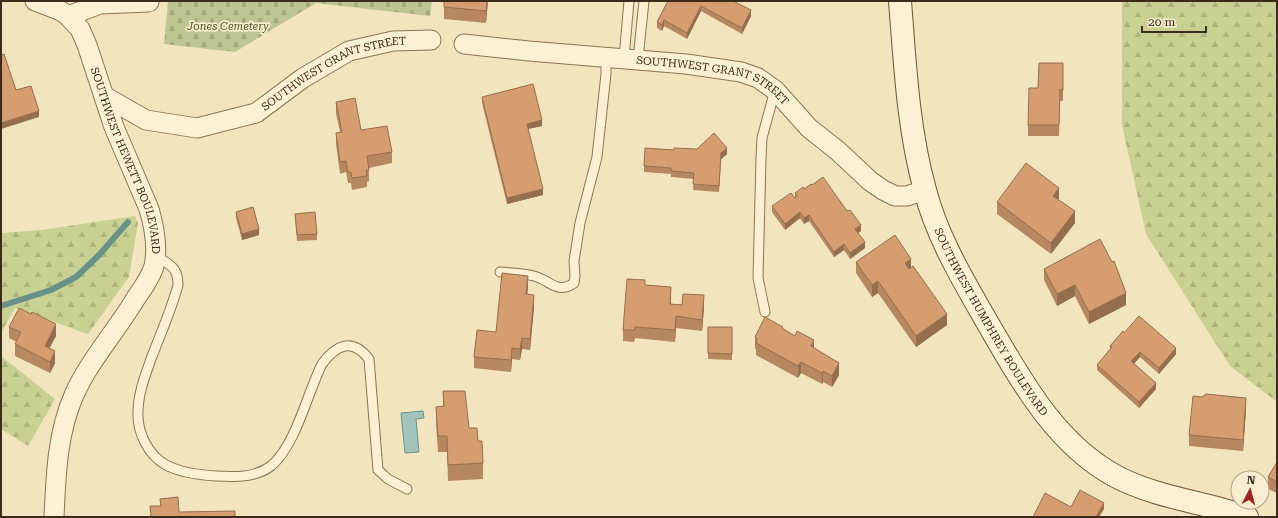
<svg xmlns="http://www.w3.org/2000/svg" width="1278" height="518" font-family="'Roboto Serif',serif">
  <defs>
    <pattern id="forest-firs" width="22" height="20" patternUnits="userSpaceOnUse"><rect width="22" height="20" fill="#c8d191"/><path d="M5 1l3.5 6h-7zM16 11l3.5 6h-7z" fill="#adb47c"/></pattern>
    <pattern id="cemetery-stones" width="16" height="16" patternUnits="userSpaceOnUse"><rect width="16" height="16" fill="#bdc591"/><path d="M2 7V4a2 2 0 0 1 4 0v3zM10 15v-3a2 2 0 0 1 4 0v3z" fill="#a3a97c"/></pattern>
  </defs>
  <rect width="100%" height="100%" fill="#f2e5be"/>
  <path fill="url(#forest-firs)" d="M1122 1H1277V402L1230 366 1146 234 1122 125Z
    M135 216 138 223 129 277 88 334 15 308 1 333V233L42 230Z
    M1 356 55 399 28 446 1 429Z"/>
  <path fill="url(#cemetery-stones)" d="M168 1H432L430 16 316 3 235 52 164 44Z"/>
  <path fill="#a2c3bb" stroke="#689289" d="M423 411 424 418 416 419 419 452 405 453 401 413Z"/>
  <g fill="none" stroke-linecap="round" stroke-linejoin="round">
    <path stroke="#689289" stroke-width="6" d="M1 306 51 290 76 277 99 255 128 222"/>
    <g stroke="#8d7455" stroke-width="11">
      <path id="lane" d="M624 58 629 1
        M638 59 644 1
        M155 255C169 265 178 266 178 285 171 311 160 335 151 359 145 376 138 394 138 412 137 432 148 455 166 465 181 473 199 475 216 476 235 477 255 478 271 466 296 445 307 394 322 364 336 345 352 337 369 359L378 470 388 479 407 489
        M500 272C511 273 524 273 534 276 550 280 557 295 574 283L575 276 574 261 580 223 597 157 606 74V57
        M765 312 758 278 761 158 762 138 775 90"/>
    </g>
    <g stroke="#8d7455" stroke-width="21">
      <g id="street">
        <path id="s1" d="M35 1 61 11 68 16 80 29 87 45 114 127 149 209C154 226 158 248 154 266 151 277 143 288 136 298 117 330 89 361 74 395 57 434 56 475 54 517"/>
        <path d="M68 16 100 4 149 2"/>
        <path id="s2" d="M464 44 529 51 686 64 741 72 758 78 775 90 809 128 838 151 870 181 883 190 895 196H907L925 190"/>
        <path id="s3" d="M104 96 146 120 197 128 256 113 303 78 349 51 393 41 431 40"/>
      </g>
    </g>
    <g stroke="#6e5538" stroke-width="24">
      <g id="secondary">
        <path id="s4" d="M900 1C905 64 908 129 925 190 937 237 963 280 987 322 1021 380 1055 444 1117 477 1158 498 1204 502 1247 517"/>
      </g>
    </g>
    <use href="#lane" stroke="#fcf1d2" stroke-width="9"/>
    <use href="#street" stroke="#fcf1d2" stroke-width="19"/>
    <use href="#secondary" stroke="#fcf1d2" stroke-width="22"/>
  </g>
  <path fill="#b78760" d="M488 1 486 23 444 19V7Z
    M668 1H734L751 16 742 34 701 11 687 39 664 26 662 31 657 28V22Z
    M1063 63V101H1060L1059 136H1028V125L1038 88Z
    M482 97 542 126 528 129 543 195 507 204 482 103Z
    M336 102 361 130 392 152V163L369 168V181L367 182V187L352 190 351 183H348L346 172 340 174 336 144V133L340 132 336 113Z
    M697 149 727 154 721 159 719 192 693 190 694 179 671 177V174L644 172V166L674 150Z
    M804 189 861 231 858 233 865 248 850 259 844 250 834 257 809 221 804 224 800 218 785 230 772 212V206L795 198V193Z
    M997 202 1075 223 1051 254 997 214Z
    M236 212 259 235 242 240 236 218Z
    M295 214 317 234V240L297 241Z
    M856 262 911 267 947 325 916 347 878 293 872 297 856 273Z
    M1044 269 1126 305 1089 324 1075 296 1057 306 1044 280Z
    M645 285 671 299V304L704 307 702 331 676 328 675 342 635 338 634 342 623 341V330Z
    M528 287 527 295 534 307 530 350 522 349 520 360 512 359 511 372 474 368V357L496 332Z
    M9 327 56 336 49 348 55 363 50 373 15 356V344L17 342 9 338Z
    M708 327H732V360L708 359Z
    M783 329 814 348 839 375 832 387 823 382 822 384 801 373 798 378 756 355V349H755V337Z
    M1124 333 1176 354 1159 374 1140 357 1134 364 1156 389 1139 408 1097 370V365L1110 349V346Z
    M443 391 478 441 483 463V479L448 481 447 452H438L436 423V407L443 406Z
    M1246 409 1243 451 1189 446V435Z
    M1277 462V493L1268 489V477Z"/>
  <path fill="#956e4e" d="M487 1H488L486 23V11Z
    M701 6V11L687 39V33Z
    M751 10V16L742 34V28Z
    M664 20V26L662 31V25Z
    M39 111V117L1 129V123Z
    M542 120V126L527 129V124Z
    M727 148V154L721 159 719 192 721 153Z
    M1059 188V199L1053 207V196Z
    M543 189V195L507 204V198Z
    M1075 211V223L1051 254V243Z
    M800 212V218L785 230V224Z
    M809 215V221L804 224V218Z
    M861 225V231L855 235V229Z
    M259 229V235L242 240V234Z
    M865 242V248L850 259V253Z
    M844 244V250L834 257V252Z
    M911 259V270L905 275V263Z
    M528 276V287L526 306V294Z
    M878 281V293L872 297V285Z
    M1075 285V296L1057 306V294Z
    M671 287V299L670 316V304Z
    M1126 293V305L1089 324V312Z
    M534 295V307L530 350V339Z
    M704 295V307L702 331V320Z
    M947 314V325L916 347V336Z
    M676 316V328L675 342V330Z
    M56 324V336L45 357V346Z
    M522 338V349L520 360V349Z
    M814 340V352L811 346Z
    M512 348V359L511 372V360Z
    M1176 348V354L1159 374V368Z
    M55 351V363L50 373V362Z
    M1140 352V357L1131 367V361Z
    M801 362V373L798 378V366Z
    M839 363V375L832 387V376Z
    M823 371V382L822 384V373Z
    M1156 383V389L1139 408V402Z
    M1246 398V409L1243 451V440Z
    M1104 503V509L1099 517H1096Z"/>
  <path fill="#d59d70" stroke="#956e4e" d="M444 1H487L486 11 444 7Z
    M668 1H733L751 10 742 28 701 6 687 33 664 20 662 25 657 22Z
    M4 54 16 90 31 86 39 111 1 123V55Z
    M1039 63H1063V90L1060 89 1059 125H1028L1029 88H1038Z
    M533 84 542 120 527 124 543 189 507 198 482 97Z
    M355 98 361 130 387 126 392 152 367 156 369 170H366L367 176 352 178 351 172H348L346 161 340 162 336 133 342 132 336 102Z
    M714 133 727 148 721 153 719 186 693 184 694 173 671 171V168L644 166 645 148 674 150V148L697 149Z
    M1026 163 1059 188 1053 196 1075 211 1051 243 997 202Z
    M823 177 847 211 850 210 861 225 855 229 865 242 850 253 844 244 834 252 809 215 804 218 800 212 785 224 772 206 791 193 795 198 797 196 795 193 803 187 804 189 811 184 812 185Z
    M253 207 259 229 242 234 236 212Z
    M315 212 317 234 297 235 295 214Z
    M895 235 911 259 905 263 909 269 913 266 947 314 916 336 878 281 872 285 856 262Z
    M1100 239 1112 262 1114 261 1126 293 1089 312 1075 285 1057 294 1044 269Z
    M502 273 528 276 526 294 534 295 530 339 522 338 520 349 512 348 511 360 474 357 477 330 496 332Z
    M627 279 645 280V285L671 287 670 304 682 305 683 294 704 295 702 320 676 316 675 330 635 327 634 330H623Z
    M19 308 31 314 32 312 56 324 45 346 55 351 50 362 15 344 21 332 9 327Z
    M1139 316 1176 348 1159 368 1140 352 1131 361 1156 383 1139 402 1097 365 1112 347 1110 346 1123 331 1124 333Z
    M765 317 783 327 782 328 795 336 797 331 814 340 811 346 839 363 832 376 823 371 822 373 801 362 798 366 756 343 757 339 755 337Z
    M708 327H732V354L708 353Z
    M443 391H465L469 428H477L478 441H482L483 463 448 465 447 436H438L436 407 444 406Z
    M1206 394 1246 398 1243 440 1189 435 1193 396 1202 397Z
    M1277 462V482L1268 477Z
    M1080 490 1104 503 1096 517H1033L1045 493 1071 507Z
    M178 497 179 512 235 511V517H151L150 506H161L160 499Z"/>
  <g text-anchor="middle" dominant-baseline="central" stroke-width="3.5" stroke-linejoin="round" paint-order="stroke">
    <g font-size="11" font-style="italic" fill="#49591f" stroke="#f9eecf">
      <text x="228" y="26">Jones Cemetery</text>
    </g>
    <g font-size="11" fill="#3a2b1b" stroke="#f9eecf">
      <text stroke="none"><textPath href="#s3" startOffset="250">SOUTHWEST GRANT STREET</textPath></text>
      <text stroke="none"><textPath href="#s2" startOffset="254">SOUTHWEST GRANT STREET</textPath></text>
      <text stroke="none"><textPath href="#s1" startOffset="194">SOUTHWEST HEWETT BOULEVARD</textPath></text>
      <text stroke="none"><textPath href="#s4" startOffset="339">SOUTHWEST HUMPHREY BOULEVARD</textPath></text>
    </g>
  </g>
  <rect width="1278" height="518" fill="none" stroke="#3a2b1b" stroke-width="4"/>
  <g transform="translate(1250 490) rotate(6)"><circle r="19" fill="#f9eecf" stroke="#ada087"/>
  <path d="M0-3L7 15L0 10L-7 15Z" fill="#a2221f"/>
  <text y="-6" font-size="11" font-weight="bold" text-anchor="middle" fill="#3a2b1b">N</text>
  </g>
  <path d="M1142 26v6h64v-6" fill="none" stroke="#3a2b1b" stroke-width="2"/>
  <text x="1148" y="26" font-size="12" fill="#3a2b1b" stroke="#f9eecf" stroke-width="3" paint-order="stroke">20 m</text>
</svg>
